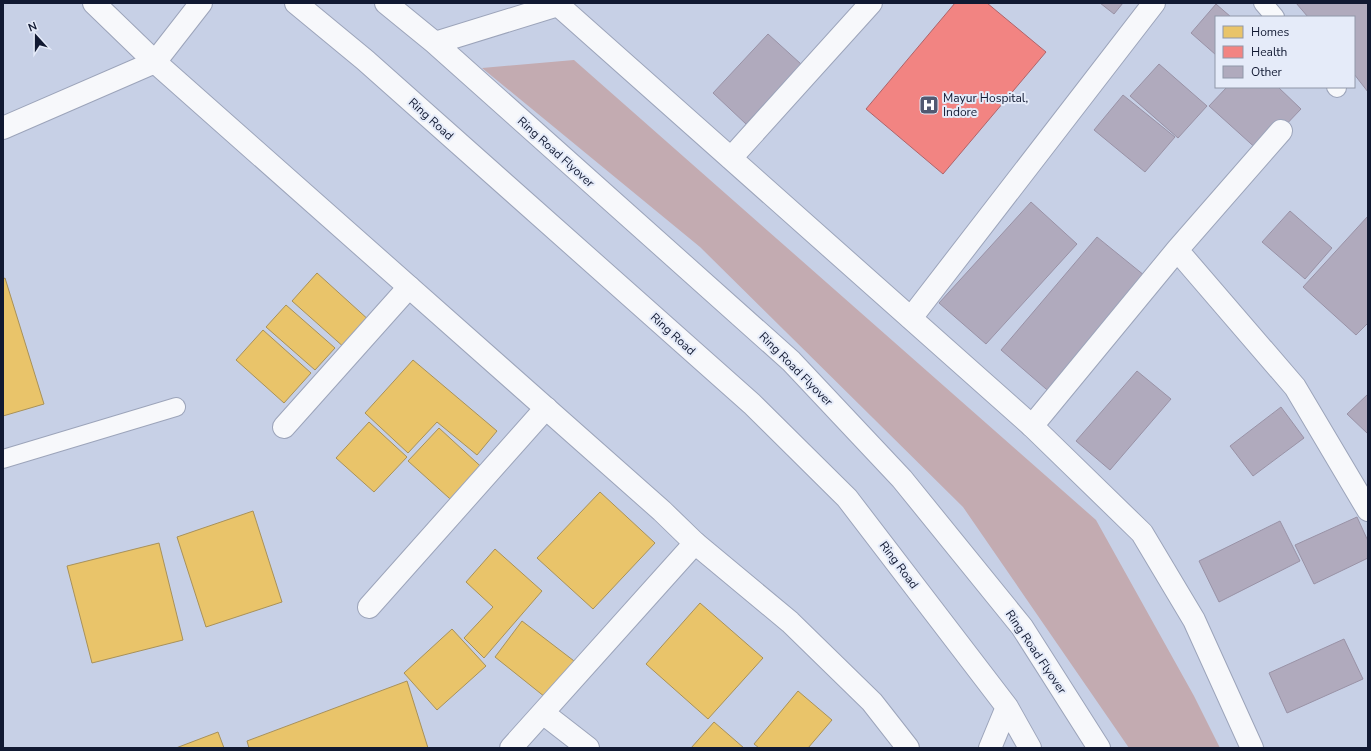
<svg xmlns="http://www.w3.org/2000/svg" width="1371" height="751" font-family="'Nunito Sans',sans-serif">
  <rect width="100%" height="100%" fill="#c7d0e6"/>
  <path fill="#c3abb1" d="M574 60 1096 520 1194 696 1220 748H1129L963 507 700 247 482 68Z"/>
  <path fill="#e9c46a" stroke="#a89159" d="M317 273 371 322 346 349 292 301Z
    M5 278 44 404 3 416V279Z
    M286 305 335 348 315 370 266 327Z
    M263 330 311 373 284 403 236 360Z
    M413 360 497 431 477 455 437 422 408 453 365 413Z
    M369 422 407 457 374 492 336 458Z
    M439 428 489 474 459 507 408 461Z
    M600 492 655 543 593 609 537 558Z
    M253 511 282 602 206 627 177 537Z
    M159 543 183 640 92 663 67 566Z
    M495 549 542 591 484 658 464 638 493 607 466 582Z
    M700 603 763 658 708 719 646 664Z
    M522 621 578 664 550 701 495 657Z
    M452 629 486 666 437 710 404 673Z
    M407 681 428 748H249L247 741Z
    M798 691 832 720 808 748H759L754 744Z
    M714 722 744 748H691Z
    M218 732 224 748H176Z"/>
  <path fill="#f28482" stroke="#ae646a" d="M955 3H987L1046 52 943 174 866 109Z"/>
  <path fill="#b0aabd" stroke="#9992a6" d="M1100 3H1123L1114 14Z
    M1296 3H1368V92L1354 74V17H1308Z
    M1216 4 1231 17H1216V55L1191 33Z
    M768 34 801 64 746 124 713 93Z
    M1159 64 1207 106 1178 138 1130 96Z
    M1227 87H1278L1301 109 1260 152 1209 106Z
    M1123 95 1175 137 1145 172 1094 130Z
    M1031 202 1077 244 986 344 939 303Z
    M1290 211 1332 248 1305 279 1262 242Z
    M1368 216V323L1356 335 1303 287Z
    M1097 237 1150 280 1053 395 1001 350Z
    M1137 371 1171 399 1110 470 1076 441Z
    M1368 394V434L1347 414Z
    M1281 407 1304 438 1253 476 1230 446Z
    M1357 517 1368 541V558L1314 584 1295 545Z
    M1280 521 1300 561 1219 602 1199 561Z
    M1344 639 1363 679 1287 713 1269 673Z"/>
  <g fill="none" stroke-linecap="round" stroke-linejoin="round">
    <g stroke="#9ca4ba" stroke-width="20">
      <path id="lane" d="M1263 3 1275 17
        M1336 87 1337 88
        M3 459 176 407"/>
    </g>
    <g stroke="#9ca4ba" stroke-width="24">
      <path id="street" d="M731 158 871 3
        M1177 250 1295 387 1368 510
        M911 318 1154 3
        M1032 426 1177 250 1281 131
        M284 427 409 287
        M369 607 546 408
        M543 713 588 748
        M511 748 695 543"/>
    </g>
    <g stroke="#9ca4ba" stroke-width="24">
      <path id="secondary" d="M94 3 155 62 662 511 695 543 790 622 872 702 908 748
        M556 3 1032 426 1142 533 1194 620 1252 748
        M3 128 155 62 201 3"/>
    </g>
    <g stroke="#9ca4ba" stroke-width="24">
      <path id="primary" d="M296 3 365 60 752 404 847 498 1007 707 1030 748
        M386 3 435 43 791 361 902 479 1022 627 1099 748
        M435 43 558 5
        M990 748 1007 707"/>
    </g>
    <use href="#lane" stroke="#f7f8fb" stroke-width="18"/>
    <use href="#street" stroke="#f7f8fb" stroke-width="22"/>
    <use href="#secondary" stroke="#f7f8fb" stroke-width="22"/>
    <use href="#primary" stroke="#f7f8fb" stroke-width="22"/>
  </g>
  <defs>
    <g id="hospital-square" transform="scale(1)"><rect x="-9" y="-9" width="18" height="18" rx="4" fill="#515971" stroke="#e5ebf9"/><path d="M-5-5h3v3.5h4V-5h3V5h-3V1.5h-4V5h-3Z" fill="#fff"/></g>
  </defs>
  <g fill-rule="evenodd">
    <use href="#hospital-square" x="929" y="105"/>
  </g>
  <g text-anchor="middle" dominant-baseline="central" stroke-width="4" stroke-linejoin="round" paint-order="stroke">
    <g font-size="12" fill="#111932" stroke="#e5ebf9" text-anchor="start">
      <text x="943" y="98">Mayur Hospital,<tspan x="943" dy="14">Indore</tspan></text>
    </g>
    <g font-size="12" fill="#111932" stroke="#e5ebf9">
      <text transform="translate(431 119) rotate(42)">Ring Road</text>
      <text transform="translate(556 152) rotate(42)">Ring Road Flyover</text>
      <text transform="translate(673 334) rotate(42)">Ring Road</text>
      <text transform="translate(796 369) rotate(45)">Ring Road Flyover</text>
      <text transform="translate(899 565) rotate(53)">Ring Road</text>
      <text transform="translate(1036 652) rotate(56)">Ring Road Flyover</text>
    </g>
  </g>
  <rect width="1371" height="751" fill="none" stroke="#111932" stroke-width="8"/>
  <rect x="1215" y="16" width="140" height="72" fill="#e5ebf9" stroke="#9097a9"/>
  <rect x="1223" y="26" width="20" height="12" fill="#e9c46a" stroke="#9097a9"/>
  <text x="1251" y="36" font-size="12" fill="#111932">Homes</text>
  <rect x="1223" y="46" width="20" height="12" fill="#f28482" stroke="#9097a9"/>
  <text x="1251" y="56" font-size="12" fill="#111932">Health</text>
  <rect x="1223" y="66" width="20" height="12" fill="#b0aabd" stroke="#9097a9"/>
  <text x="1251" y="76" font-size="12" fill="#111932">Other</text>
  <g transform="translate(36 36) rotate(339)" stroke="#e5ebf9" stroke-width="3" paint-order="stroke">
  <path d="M0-3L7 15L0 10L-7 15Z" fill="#111932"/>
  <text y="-6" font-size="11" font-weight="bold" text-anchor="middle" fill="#111932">N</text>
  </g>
</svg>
